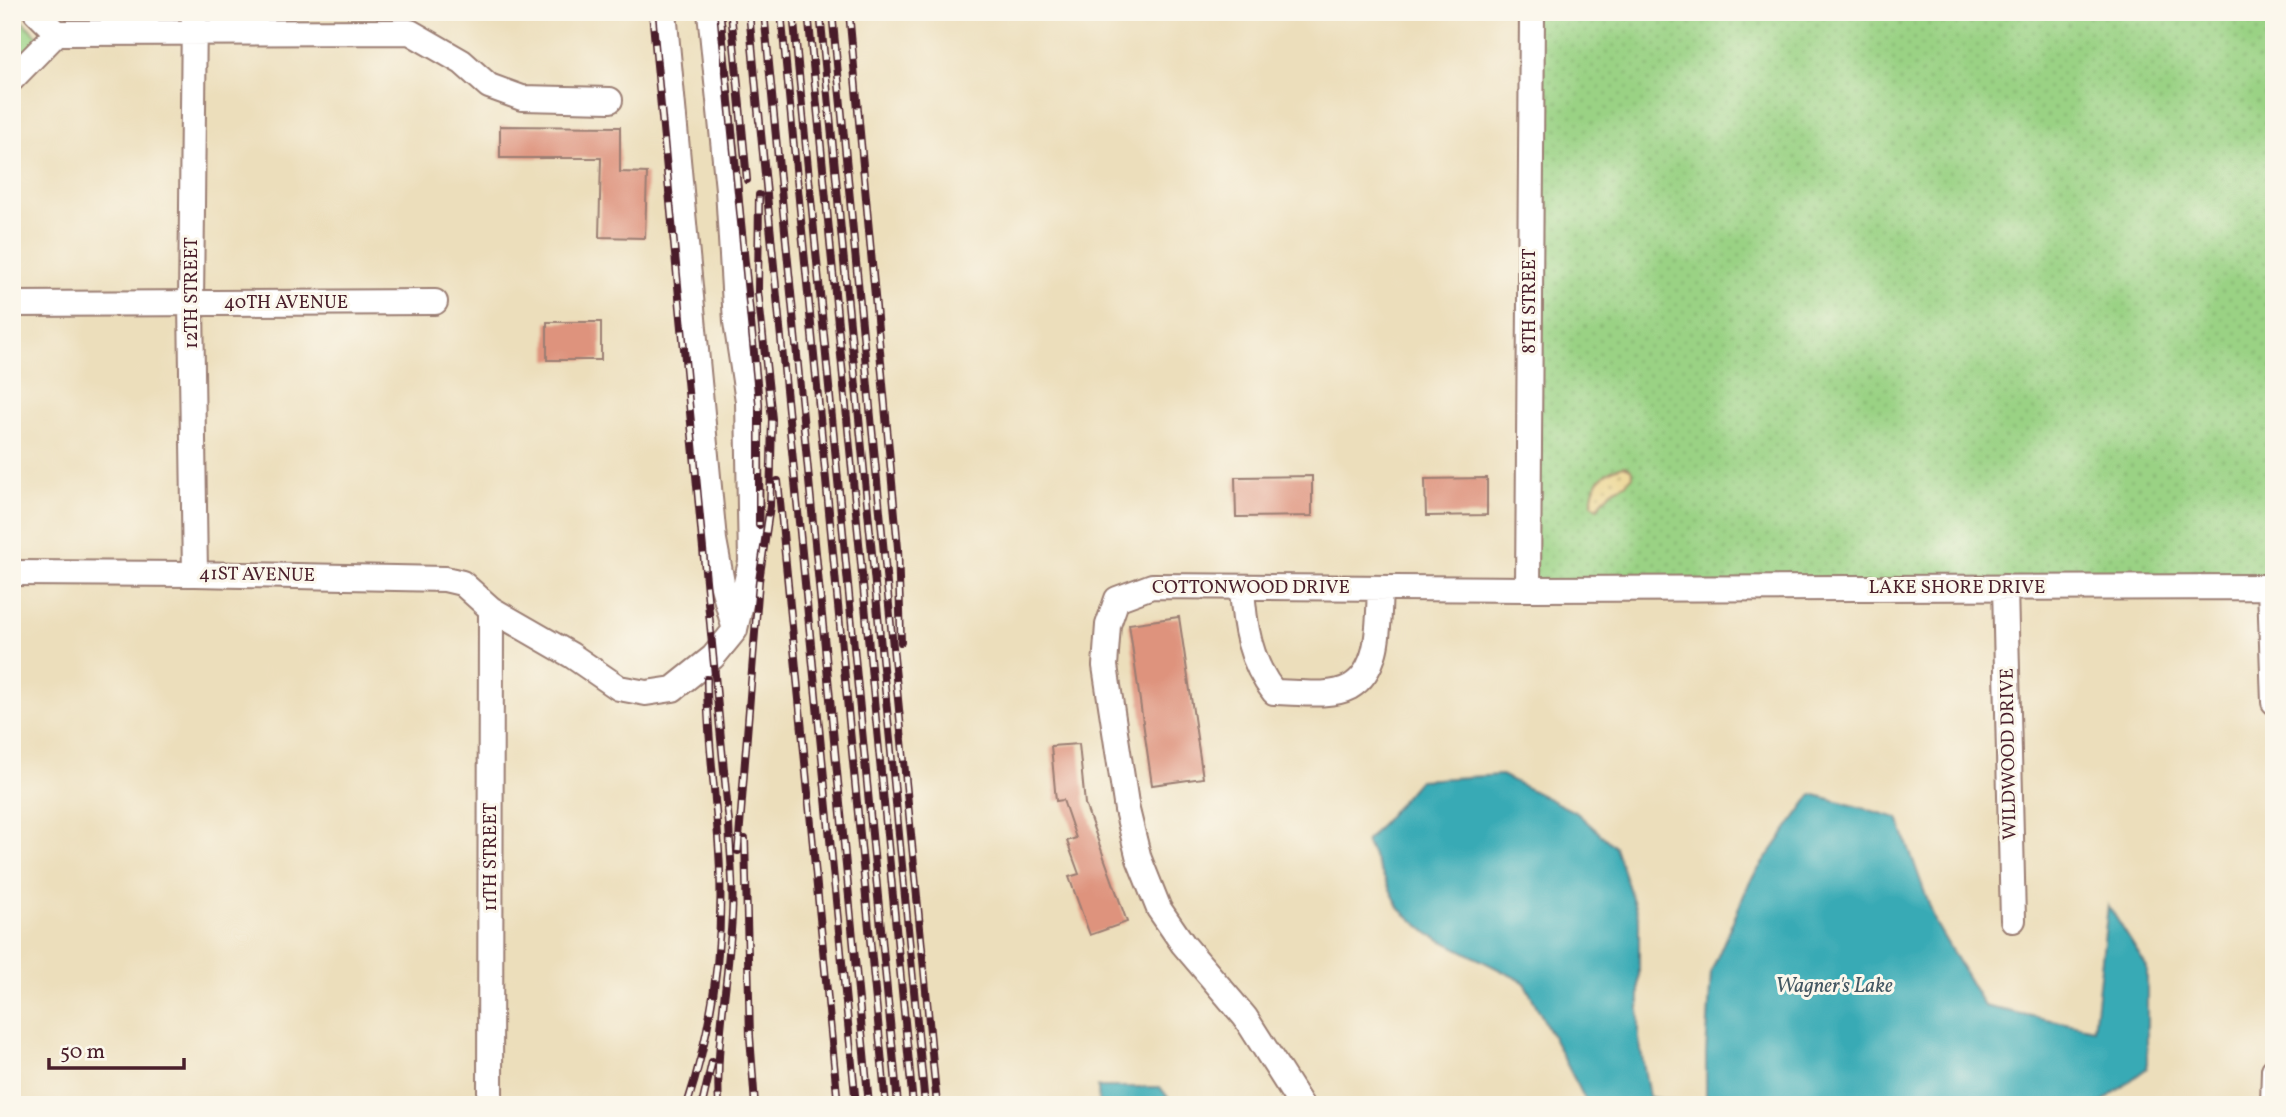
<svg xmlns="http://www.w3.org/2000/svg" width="2286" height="1117" font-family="Vollkorn,serif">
  <defs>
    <pattern id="grass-dots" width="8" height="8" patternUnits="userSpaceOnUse" patternTransform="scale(1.75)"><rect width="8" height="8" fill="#9ad284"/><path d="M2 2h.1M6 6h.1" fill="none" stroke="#86b472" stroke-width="1.8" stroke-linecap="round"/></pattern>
    <pattern id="sand-dots" width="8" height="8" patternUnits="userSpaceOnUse" patternTransform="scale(1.75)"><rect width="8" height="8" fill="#eeda9e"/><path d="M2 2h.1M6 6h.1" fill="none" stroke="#cebb88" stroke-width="1.8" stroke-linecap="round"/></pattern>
    <pattern id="park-tufts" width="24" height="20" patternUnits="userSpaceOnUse" patternTransform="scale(1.75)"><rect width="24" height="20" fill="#9ad284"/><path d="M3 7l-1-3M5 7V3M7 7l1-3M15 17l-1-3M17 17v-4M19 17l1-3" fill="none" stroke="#86b472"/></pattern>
  </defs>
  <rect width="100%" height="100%" fill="#fbf7ec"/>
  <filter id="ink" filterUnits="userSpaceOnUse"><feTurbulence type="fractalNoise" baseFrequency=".0143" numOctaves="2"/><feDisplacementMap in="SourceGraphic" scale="14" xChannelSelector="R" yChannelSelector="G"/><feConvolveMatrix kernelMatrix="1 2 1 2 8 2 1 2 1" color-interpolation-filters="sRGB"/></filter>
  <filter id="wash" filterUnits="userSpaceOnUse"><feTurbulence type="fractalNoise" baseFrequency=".00686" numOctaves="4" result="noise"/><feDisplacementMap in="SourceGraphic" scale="28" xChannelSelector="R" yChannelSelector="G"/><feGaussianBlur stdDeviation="1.57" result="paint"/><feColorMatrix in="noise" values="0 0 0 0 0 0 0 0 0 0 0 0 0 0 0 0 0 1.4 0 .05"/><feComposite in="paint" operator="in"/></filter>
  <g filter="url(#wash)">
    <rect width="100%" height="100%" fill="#ecdebb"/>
    <path fill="url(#grass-dots)" stroke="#727858" stroke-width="2" d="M1532 12H2274V587L1528 589Z"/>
    <path fill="url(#sand-dots)" stroke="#9c7c64" stroke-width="2" d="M1624 466 1631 469 1633 476 1625 484 1611 491 1597 508 1592 504C1590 483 1605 470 1624 466Z"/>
    <path fill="url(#park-tufts)" stroke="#727858" stroke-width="2" d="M12 12 40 38 12 67Z"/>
    <path fill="#39aab5" stroke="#426470" stroke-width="2" d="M1501 775 1577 813 1615 847 1639 919V1039L1649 1097 1696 1105H1588L1524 982 1429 934 1400 909 1366 842 1419 780Z
      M1812 794 1898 818 1936 924 1984 1006 2094 1029 2108 905 2147 967V1068L2098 1105H1706V1054L1711 972 1750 881Z
      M1098 1087H1160L1174 1105H1099Z"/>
    <g id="blocks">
      <path fill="#de937d" d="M500 126 620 127V172L647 173 645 238 599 237 601 158H500Z
        M547 322H601V360H547Z
        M1312 476V516L1236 517 1235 477Z
        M1487 478V515L1426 516 1425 479Z
        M1179 617 1203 778 1152 785 1129 624Z
        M1079 744 1085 804 1127 922 1090 935 1069 877 1079 874 1067 841 1076 838 1063 800 1056 801 1051 746Z"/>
    </g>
  </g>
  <g filter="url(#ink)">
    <use href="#blocks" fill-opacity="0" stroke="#9b7e73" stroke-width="2"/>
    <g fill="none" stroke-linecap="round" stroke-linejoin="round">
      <g stroke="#9b7e73" stroke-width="28">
        <path id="minor" d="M36 12 57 33 410 32 462 62 489 86 522 98 610 100
          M194 12 191 304 195 574
          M710 12 728 189 736 322 748 401 751 562 735 629
          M12 79 57 33
          M12 304 435 302
          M12 573 195 574 445 579 462 583 491 609 571 655 619 688 646 693 673 689 713 657 735 630 722 583 714 540 664 12
          M1242 587C1244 625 1250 662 1274 692 1297 692 1329 698 1350 687 1382 669 1378 619 1380 588
          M2005 587 2013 920
          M1528 589 1532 12
          M490 1105 491 609
          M1301 1105 1245 1017 1183 944 1159 909 1139 859 1127 810 1105 666 1108 625 1117 599 1152 586 1528 589 2270 587 2274 702
          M2273 1105 2274 1070"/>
      </g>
      <use href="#minor" stroke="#fff" stroke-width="24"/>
      <g stroke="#4a1f2b" stroke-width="8">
        <path id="rail" d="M652 12 729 823C730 853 734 885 732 915 729 978 715 1042 719 1105
          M720 12 759 403V525
          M731 12 747 180
          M749 12 759 121
          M764 12 869 1105
          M781 12 886 1105
          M793 12 898 1105
          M808 12 913 1105
          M820 12 925 1105
          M832 12 937 1105
          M849 12 898 548 901 642
          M759 113 856 1105
          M778 481 838 1105
          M745 839 750 1036 755 1105
          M738 851 759 581 770 506 772 419 758 291 759 195
          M687 1105C711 1031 723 950 720 872 718 808 707 744 707 679
          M702 1105 712 1062"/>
      </g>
      <use href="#rail" stroke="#fbf7ec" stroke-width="5" stroke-dasharray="16" stroke-linecap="butt"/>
    </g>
  </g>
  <g text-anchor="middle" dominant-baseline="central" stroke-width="6" stroke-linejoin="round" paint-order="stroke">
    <g font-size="19" fill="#4a1f2b" stroke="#fbf7ec">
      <text transform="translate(192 293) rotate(-90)">12TH STREET</text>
      <text transform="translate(1530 301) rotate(-90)">8TH STREET</text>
      <text x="286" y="303">40TH AVENUE</text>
      <text transform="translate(257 575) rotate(1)">41ST AVENUE</text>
      <text x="1251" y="588">COTTONWOOD DRIVE</text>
      <text x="1957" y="588">LAKE SHORE DRIVE</text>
      <text transform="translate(2009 754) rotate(-91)">WILDWOOD DRIVE</text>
      <text transform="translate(491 857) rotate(-90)">11TH STREET</text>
    </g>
    <g font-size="21" font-style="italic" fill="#435762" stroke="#fbf7ec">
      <text x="1834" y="986">Wagner's Lake</text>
    </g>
  </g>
  <rect width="2286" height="1117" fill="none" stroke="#fbf7ec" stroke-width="42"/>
  <path d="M49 1058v10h135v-10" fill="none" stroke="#4a1f2b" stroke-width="3.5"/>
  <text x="60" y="1058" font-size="21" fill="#4a1f2b" stroke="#fbf7ec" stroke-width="5" paint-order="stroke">50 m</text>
</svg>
